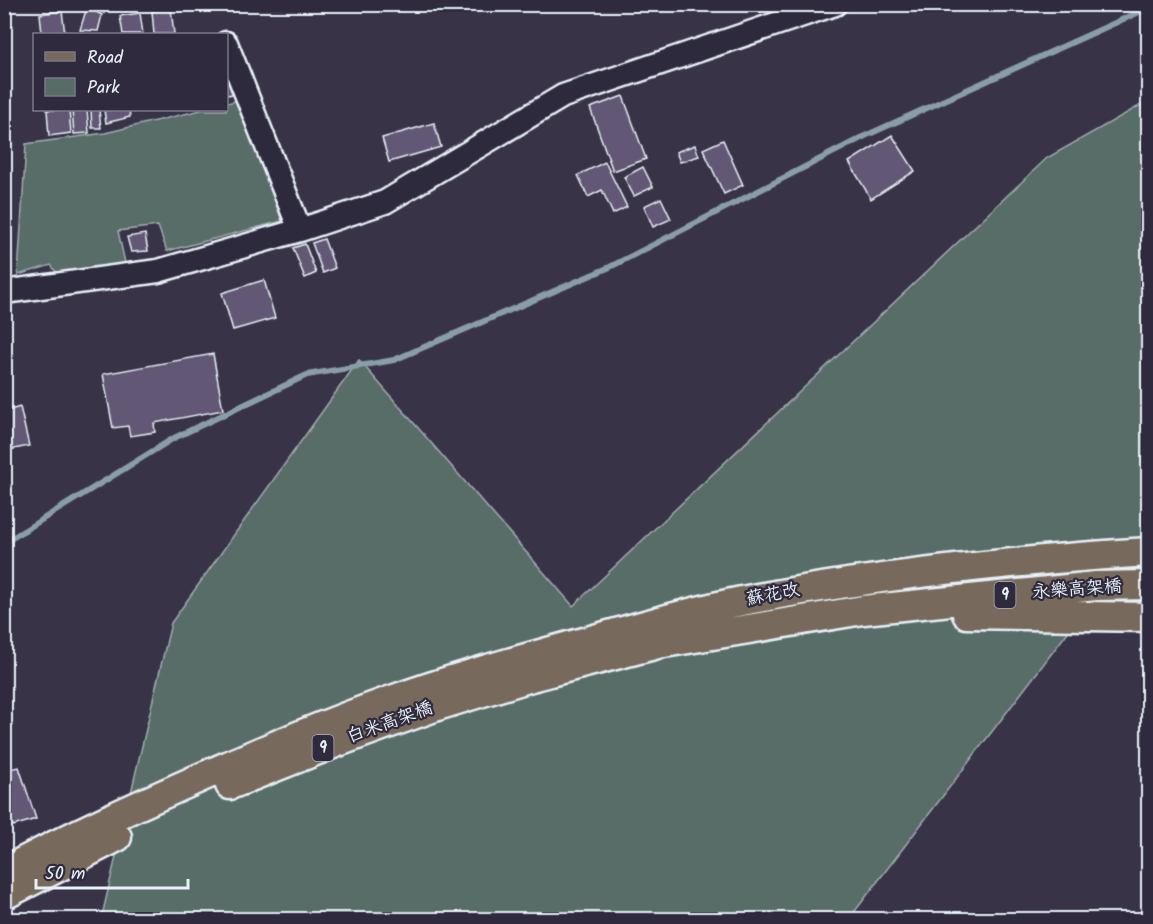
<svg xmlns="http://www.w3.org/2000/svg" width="1153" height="924" font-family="Kalam,'LXGW WenKai TC',sans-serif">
  <rect width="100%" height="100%" fill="#393348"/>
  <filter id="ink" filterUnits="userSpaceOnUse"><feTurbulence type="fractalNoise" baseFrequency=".0167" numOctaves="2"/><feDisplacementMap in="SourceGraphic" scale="12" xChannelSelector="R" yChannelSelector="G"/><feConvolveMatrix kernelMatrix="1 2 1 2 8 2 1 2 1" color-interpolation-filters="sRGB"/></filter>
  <g filter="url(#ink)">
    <path fill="#586c67" stroke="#a0aeb0" stroke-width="1.5" d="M239 100 282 221 167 251 158 226 118 231 125 263 60 277 51 265 18 275 26 144 105 133 201 110H226L227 103Z
      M1148 101V527L849 919 101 920 171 623 359 360 573 606 1047 158Z"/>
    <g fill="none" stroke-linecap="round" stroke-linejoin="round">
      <path stroke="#8a9ea9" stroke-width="6" d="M4 543 174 438 307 375 394 360 610 267 865 136 1148 8"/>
    </g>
    <path fill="#625875" stroke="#e8f1f8" stroke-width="1.5" d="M103 4 106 7 104 13 91 5Z
      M87 7 102 15 98 31 80 30Z
      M171 9 174 34H154L152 11Z
      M62 11 65 34H42L40 14Z
      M140 13 143 34H123L120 16Z
      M230 63 234 94 226 95V64Z
      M623 96 646 159 613 171 590 108Z
      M47 110H69L71 133 49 136Z
      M72 110H87L89 133 74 134Z
      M91 110H99L101 128H92Z
      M104 110H129L130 117 106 123Z
      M434 123 441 147 389 162 382 138Z
      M892 135 915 171 871 199 849 162Z
      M723 140 743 185 724 194 703 149Z
      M695 145 699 156 680 162 676 152Z
      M605 162 627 207 613 214 602 190 588 197 578 175Z
      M643 167 653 187 634 196 624 177Z
      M661 198 671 219 653 227 644 206Z
      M145 234 148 251 131 252 127 237Z
      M324 239 335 268 323 273 312 243Z
      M305 244 316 273 305 278 293 248Z
      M264 280 275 318 233 330 222 293Z
      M213 354 223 410 154 423 155 432 130 436 128 426 113 428 103 374Z
      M20 407 29 446 4 451V412Z
      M19 767 36 819 13 826 4 804V770Z"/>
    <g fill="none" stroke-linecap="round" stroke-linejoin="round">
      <g stroke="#e8f1f8" stroke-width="27">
        <path id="minor" d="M226 43 300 230
          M4 292 158 271 300 230 385 202 563 96 835 4"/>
      </g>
      <g stroke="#e8f1f8" stroke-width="33">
        <path id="major" d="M967 614 1148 617
          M230 785 338 742 437 706 531 677 658 644 863 610 1096 586 1148 585
          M4 872C71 835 141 804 211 773 269 748 329 722 389 701 455 677 523 659 591 640 639 627 688 612 737 602 873 575 1010 561 1148 552
          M4 895 117 837"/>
      </g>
      <path stroke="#e8f1f8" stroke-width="4" stroke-dasharray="1.5 4.5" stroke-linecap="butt" d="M4 736 8 751"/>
      <use href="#minor" stroke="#2f2a3d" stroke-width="22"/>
      <use href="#major" stroke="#77695c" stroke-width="28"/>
    </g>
  </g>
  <g text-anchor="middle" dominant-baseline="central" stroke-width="4.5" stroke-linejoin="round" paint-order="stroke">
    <g fill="#2f2a3d" stroke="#b0b5c0" stroke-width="1.5">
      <rect x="994.5" y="582" width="21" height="26" rx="4.5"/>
      <rect x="312.5" y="735" width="21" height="26" rx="4.5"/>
    </g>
    <g font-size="16" font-weight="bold" fill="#e8f1f8">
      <text x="1005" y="595">9</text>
      <text x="323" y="748">9</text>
    </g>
    <g font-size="18" fill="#e8f1f8" stroke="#2f2a3d">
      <text transform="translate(1077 590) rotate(-4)">永樂高架橋</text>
      <text transform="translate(773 595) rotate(-11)">蘇花改</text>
      <text transform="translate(390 723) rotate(-20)">白米高架橋</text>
    </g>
  </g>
  <rect width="1153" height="924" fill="none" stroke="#2f2a3d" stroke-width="24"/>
  <rect x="12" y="12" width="1129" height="900" fill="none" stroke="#e8f1f8" stroke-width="2" filter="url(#ink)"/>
  <rect x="33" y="33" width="195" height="78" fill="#2f2a3d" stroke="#797a88" stroke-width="1.5"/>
  <rect x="45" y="52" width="30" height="9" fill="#77695c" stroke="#797a88" stroke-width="1.5"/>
  <text x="87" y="63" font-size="18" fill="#e8f1f8">Road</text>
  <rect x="45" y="78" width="30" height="18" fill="#586c67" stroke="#797a88" stroke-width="1.5"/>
  <text x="87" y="93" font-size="18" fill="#e8f1f8">Park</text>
  <path d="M36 879v9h152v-9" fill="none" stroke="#e8f1f8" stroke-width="3"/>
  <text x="45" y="879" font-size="18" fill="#e8f1f8" stroke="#2f2a3d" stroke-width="4.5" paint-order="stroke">50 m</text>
</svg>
